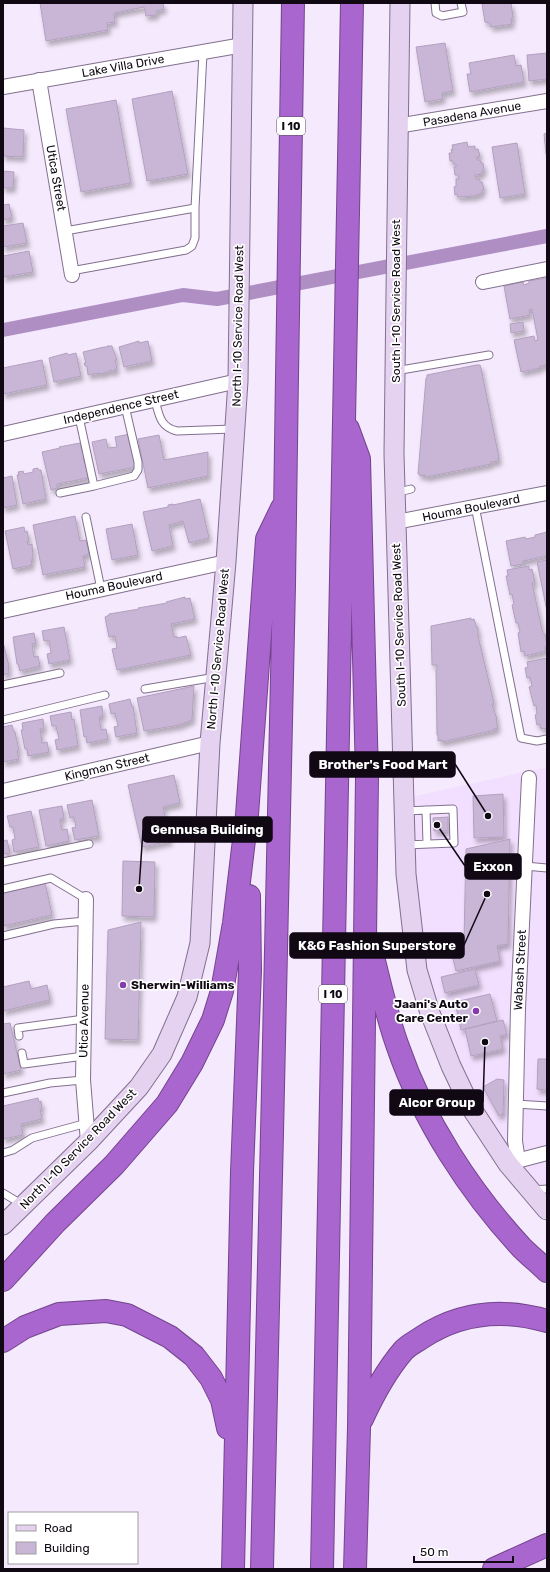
<svg xmlns="http://www.w3.org/2000/svg" width="550" height="1572" font-family="Rubik,sans-serif">
  <defs>
    <filter id="shadow"><feDropShadow dx="2.5" dy="4.5" stdDeviation="2" flood-color="#0004"/></filter>
  </defs>
  <rect width="100%" height="100%" fill="#f5e9fd"/>
  <path fill="#f2defe" d="M547 767V1202L523 1173 465 1084 432 994 421 941 416 903 411 797Z"/>
  <g fill="none" stroke-linecap="round" stroke-linejoin="round">
    <path stroke="#af8ec4" stroke-width="14" d="M3 330 183 295 217 299 547 236"/>
  </g>
  <path fill="#c9b6d6" stroke="#b3a0bf" filter="url(#shadow)" d="M40 3H163L164 9 156 11V15L146 16 144 7 114 13 115 22 107 23 108 30 46 41Z
    M484 3H511L513 17H512V20L511 19 512 24 491 27 490 23 485 22 482 4Z
    M445 43 453 91 442 93 443 99 425 102 416 47Z
    M547 53V79L529 81 527 55Z
    M514 55 516 66 521 65 524 82 470 92 467 74H471L469 63Z
    M172 91 188 174 147 181 132 99Z
    M116 100 131 183 81 192 66 109Z
    M3 128 24 130 23 157 3 156Z
    M547 133V154H546L544 134Z
    M467 142 468 147 475 146V149H478L480 156 477 157V160H480L481 163H483L484 171H482V174L475 175 476 179H480V182H482L484 189 482 190V193L474 196 458 197 457 194 455 195 454 187 456 186V179H459L458 175H455L454 167H456V164H453V161H450L449 153H452L451 149 453 150 452 145Z
    M517 143 525 194 500 198 492 147Z
    M3 171 14 172 13 188H3Z
    M9 204 12 218 3 220V205Z
    M23 223 27 243 3 247V226Z
    M29 251 33 272 3 277V256Z
    M547 278V367L546 365 540 366V368L521 372 514 340 534 336 535 341 538 340 532 309 529 310 530 315 510 319 504 286 523 282 524 285 529 283V281Z
    M523 322 524 331 511 333 510 324Z
    M139 341V343L148 341 152 361 124 367 119 347Z
    M107 346H112L117 360H115L117 369 114 370 115 371 112 372V370L101 374 100 373 88 375 87 366H85L84 363H86L83 352 104 347H107Z
    M67 353 68 355 76 353 81 376 54 382 49 358Z
    M42 360 47 385 3 394V368Z
    M476 365H480L481 368 499 458H498L499 461 491 462V464L426 477 425 475 420 476V474H418L426 378H427V375Z
    M130 434 137 467 99 474 92 442 106 439 108 448 117 447 115 437Z
    M159 435 164 460 208 452V476L148 488 138 439Z
    M80 443 82 452 84 451 85 457 83 458 85 464 86 463 88 478 57 484V488L51 490 42 452 60 448 59 447Z
    M38 468V470H41L46 499 23 504 17 475H19L18 472 23 471 24 474 33 472V469Z
    M12 476 17 505 3 508V478Z
    M200 499 209 538 189 543 183 521 169 525 173 546 152 551 143 512 168 507V505L173 504V505Z
    M75 516 80 541 86 540 89 554 83 556 85 567 43 575 33 525Z
    M132 524 138 555 112 560 106 529Z
    M24 527 25 532 27 531 29 541H27L28 545 32 544 33 559 31 560 32 565 13 569 5 531Z
    M547 532V556L523 561V564L511 566 506 541 525 537 526 539 535 537V535Z
    M547 560V611L537 562Z
    M529 566V570L532 569 535 583H532L543 634H545L547 646 545 647 546 651 525 656 524 651 521 652 518 633 520 632 518 623H516L512 605 514 604 512 594 510 595 506 576H508L507 570Z
    M185 597V599L190 598 195 619 171 624 174 637 176 636 177 638 186 636 191 655 117 670 112 649 117 648 115 636 109 637 105 617 109 615V614L139 609 138 608 167 603 166 602Z
    M471 618V620L474 619 477 628H478V636L494 703 492 704 497 719H496L498 728 494 729 495 730 442 742V740L438 741V735H437L436 670H437V665H432L431 626Z
    M64 627 70 660 49 664 47 654 51 653 49 640 44 641 42 631Z
    M34 633 36 643 32 644 34 657 38 656 40 666 20 671 18 664H17L13 637Z
    M3 642 9 666H8L9 673 3 675Z
    M547 658V728L541 729 540 724 537 725 535 715 537 714 536 705 534 706 529 687 532 686 530 677 527 678 525 668 528 667 527 662Z
    M194 686 192 720 179 725 144 731 137 698Z
    M130 699 132 707 133 706 137 733 116 737 114 727 118 726 115 713 111 714 109 704Z
    M102 706 103 716 99 717 101 730 106 729 108 739 87 743 86 736 84 737 80 710Z
    M71 712 72 720 74 719 78 746 57 750 55 740 59 739 56 726H52L50 716Z
    M43 719 44 729H40L42 743 47 742 49 752 28 756 27 749H25L21 730H23L22 723Z
    M12 725 14 732H15L19 751H17L19 759 3 762V727Z
    M174 775 180 803 163 807 170 841 142 847 128 785Z
    M503 794 504 837 474 838 473 796Z
    M92 800 99 836 75 840 72 828 76 827 74 817 70 818 67 805Z
    M62 806 64 818 60 819 62 830 67 829 69 841 46 846 39 810Z
    M31 811 39 847 14 852 12 840 15 839 13 827H10L7 816Z
    M448 817V831H434L433 818Z
    M510 839 508 944 497 946 500 961 456 971 449 942 464 939 466 849Z
    M7 840 10 853 3 854V841Z
    M123 861 155 862 154 917 122 916Z
    M45 882 52 915 3 926V891Z
    M141 922 138 1040 105 1039 108 930Z
    M475 969 479 985 445 993 441 977Z
    M29 981 31 989 47 985 50 1000 3 1011V987Z
    M490 994 497 1021 461 1030 455 1002Z
    M503 1020 507 1034 500 1036 503 1049 471 1056 465 1029Z
    M10 1023 21 1070 3 1074V1024Z
    M538 1059H547V1090L537 1089Z
    M497 1079 504 1080 503 1113 499 1116 483 1087Z
    M38 1098 39 1102 41 1101 42 1108 40 1109 42 1119 21 1124 23 1135 3 1139V1106Z"/>
  <g fill="none" stroke-linecap="round" stroke-linejoin="round">
    <g stroke="#82708e" stroke-width="9">
      <path id="lane" d="M435 3 436 13 442 16 463 12 461 3
        M65 231 195 208
        M71 271 186 250 192 246 195 238V208L203 53
        M395 371 489 355
        M155 400C159 415 160 427 177 431L233 429
        M79 417 94 486 134 476 138 470V462L125 406
        M60 493 94 486
        M395 493 411 489
        M475 506 521 738 537 741 547 739
        M86 517 101 589
        M3 685 60 673
        M145 689 216 677
        M3 720 105 695
        M426 810 427 844
        M404 811 453 809 454 843 405 845
        M3 862 89 844
        M525 866 547 868
        M3 889 51 878 86 899
        M3 936 54 924 85 921
        M19 1036 18 1028 84 1019
        M22 1053 24 1064 84 1056
        M3 1093 50 1083 83 1080
        M516 1104 547 1106
        M3 1153 13 1150 32 1138 87 1123
        M533 1190 547 1189
        M3 1193 23 1205"/>
    </g>
    <g stroke="#82708e" stroke-width="16">
      <path id="street" d="M39 80 72 275
        M3 87 243 45
        M397 126 547 101
        M483 282 547 269
        M3 434 238 381
        M396 522 547 493
        M3 611 226 562
        M3 791 210 743
        M86 899 83 1080 88 1142
        M518 1161 515 1141 518 1008 529 778
        M509 1163 547 1153"/>
    </g>
    <g stroke="#82708e" stroke-width="21">
      <path id="secondary" d="M400 3 396 293 394 454 396 522 406 874 417 970 430 1013 451 1066 470 1106 508 1164 547 1210
        M3 1225 88 1142 139 1087 162 1054 187 997 200 943 210 743 226 562 238 381 243 3"/>
    </g>
    <g stroke="#73458d" stroke-width="24">
      <path id="highway" d="M348 429 359 459 367 777 359 1428 355 1569
        M372 953C380 984 387 1017 398 1047 423 1120 470 1192 522 1248 530 1256 539 1263 547 1271
        M3 1280 55 1223 114 1165 167 1104 192 1063 213 1020 222 991 234 923 247 815 267 539 282 508
        M3 1341 25 1327 59 1314 106 1311 127 1315 170 1337 194 1356 211 1378 222 1400 228 1428
        M362 1419C373 1395 386 1371 403 1351 407 1346 415 1342 421 1338 460 1312 502 1308 547 1321
        M233 1569 242 1172 250 971 249 896
        M262 1569C268 1241 279 913 284 585 287 391 289 197 293 3
        M322 1569 352 3
        M494 1569 547 1545"/>
    </g>
    <use href="#lane" stroke="#fff" stroke-width="7"/>
    <use href="#street" stroke="#fff" stroke-width="14"/>
    <use href="#secondary" stroke="#e5d1f0" stroke-width="19"/>
    <use href="#highway" stroke="#a966ce" stroke-width="22"/>
  </g>
  <g fill="#863aac" stroke="#fff" stroke-width="1.5">
    <circle cx="123" cy="985" r="4"/>
    <circle cx="476" cy="1011" r="4"/>
  </g>
  <g text-anchor="middle" dominant-baseline="central" stroke-width="3.5" stroke-linejoin="round" paint-order="stroke">
    <g fill="#fff" stroke="#58535a" stroke-width="1">
      <rect x="277" y="117" width="28" height="18" rx="3"/>
      <rect x="319" y="985" width="28" height="18" rx="3"/>
    </g>
    <g font-size="11" font-weight="bold" fill="#100914">
      <text x="291" y="126">I 10</text>
      <text x="333" y="994">I 10</text>
    </g>
    <g font-size="12" fill="#100914" stroke="#fff">
      <text transform="translate(123 66) rotate(-10)">Lake Villa Drive</text>
      <text transform="translate(472 114) rotate(-10)">Pasadena Avenue</text>
      <text transform="translate(56 178) rotate(80)">Utica Street</text>
      <text transform="translate(396 301) rotate(-90)">South I-10 Service Road West</text>
      <text transform="translate(238 326) rotate(-89)">North I-10 Service Road West</text>
      <text transform="translate(121 407) rotate(-13)">Independence Street</text>
      <text transform="translate(471 508) rotate(-11)">Houma Boulevard</text>
      <text transform="translate(114 586) rotate(-12)">Houma Boulevard</text>
      <text transform="translate(399 625) rotate(-92)">South I-10 Service Road West</text>
      <text transform="translate(218 649) rotate(-85)">North I-10 Service Road West</text>
      <text transform="translate(107 767) rotate(-13)">Kingman Street</text>
      <text transform="translate(520 970) rotate(-87)">Wabash Street</text>
      <text transform="translate(84 1021) rotate(-89)">Utica Avenue</text>
      <text transform="translate(78 1149) rotate(-46)">North I-10 Service Road West</text>
    </g>
    <g font-size="12" font-weight="bold" fill="#100914" stroke="#fff" text-anchor="start">
      <text x="131" y="985">Sherwin-Williams</text>
      <text x="468" y="1004" text-anchor="end">Jaani's Auto<tspan x="468" dy="14">Care Center</tspan></text>
    </g>
  </g>
  <path fill="none" stroke="#100914" stroke-width="1.5" d="M488 816L455 764M139 889L143 830M437 825L465 866M487 894L464 945M485 1042L483 1102"/>
  <g fill="#100914" stroke="#fff" stroke-width="1.5">
    <circle cx="488" cy="816" r="4"/>
    <circle cx="139" cy="889" r="4"/>
    <circle cx="437" cy="825" r="4"/>
    <circle cx="487" cy="894" r="4"/>
    <circle cx="485" cy="1042" r="4"/>
  </g>
  <g fill="#100914" stroke="#100914" stroke-width="1.5">
    <rect x="310" y="752" width="145" height="25" rx="4"/>
    <rect x="143" y="817" width="129" height="25" rx="4"/>
    <rect x="465" y="854" width="56" height="25" rx="4"/>
    <rect x="290" y="933" width="174" height="25" rx="4"/>
    <rect x="390" y="1090" width="93" height="25" rx="4"/>
  </g>
  <g font-size="13" text-anchor="middle" font-weight="bold" fill="#fff">
    <text x="383" y="769">Brother's Food Mart</text>
    <text x="207" y="834">Gennusa Building</text>
    <text x="493" y="871">Exxon</text>
    <text x="377" y="950">K&amp;G Fashion Superstore</text>
    <text x="437" y="1107">Alcor Group</text>
  </g>
  <rect width="550" height="1572" fill="none" stroke="#100914" stroke-width="8"/>
  <rect x="8" y="1512" width="130" height="52" fill="#ffffff" stroke="#9f9da1"/>
  <rect x="16" y="1525" width="20" height="6" fill="#e5d1f0" stroke="#9f9da1"/>
  <text x="44" y="1532" font-size="12" fill="#100914">Road</text>
  <rect x="16" y="1542" width="20" height="12" fill="#c9b6d6" stroke="#9f9da1"/>
  <text x="44" y="1552" font-size="12" fill="#100914">Building</text>
  <path d="M414 1556v6h99v-6" fill="none" stroke="#100914" stroke-width="2"/>
  <text x="420" y="1556" font-size="12" fill="#100914" stroke="#ffffff" stroke-width="3" paint-order="stroke">50 m</text>
</svg>
